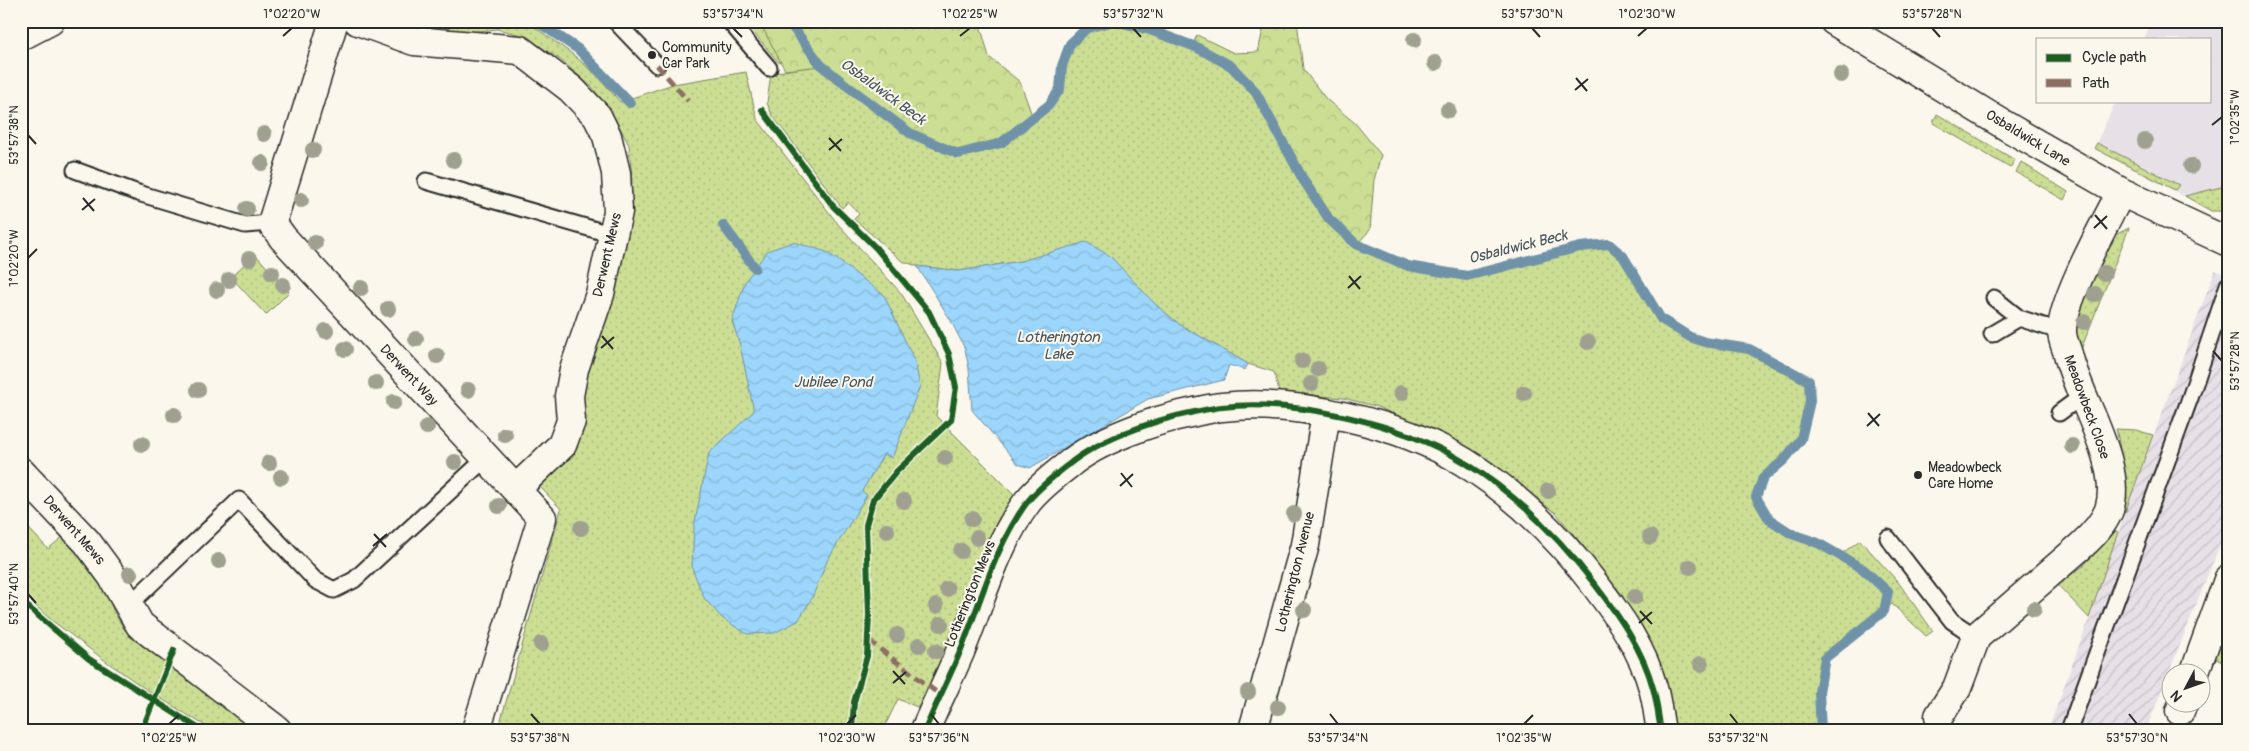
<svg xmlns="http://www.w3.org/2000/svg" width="2249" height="751" font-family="Pangolin,sans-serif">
  <defs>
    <pattern id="industrial-furrows" width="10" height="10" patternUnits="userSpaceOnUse" patternTransform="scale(1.25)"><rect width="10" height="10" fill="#e8e0e7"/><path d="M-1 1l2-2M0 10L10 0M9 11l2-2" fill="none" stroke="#c7c0c6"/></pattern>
    <pattern id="green-dots" width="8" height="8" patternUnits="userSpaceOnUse" patternTransform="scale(1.25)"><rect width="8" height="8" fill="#cbde93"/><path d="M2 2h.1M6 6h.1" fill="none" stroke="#aebf7f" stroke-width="1.8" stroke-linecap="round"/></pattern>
    <pattern id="forest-crowns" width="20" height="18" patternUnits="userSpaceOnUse" patternTransform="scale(1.25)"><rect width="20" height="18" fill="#cbde93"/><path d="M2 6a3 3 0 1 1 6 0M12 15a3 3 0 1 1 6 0" fill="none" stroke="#aebf7f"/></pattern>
    <pattern id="water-waves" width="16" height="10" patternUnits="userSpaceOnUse" patternTransform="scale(1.25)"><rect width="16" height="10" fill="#9cd6fc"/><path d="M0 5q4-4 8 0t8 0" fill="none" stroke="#87b8d8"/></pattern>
  </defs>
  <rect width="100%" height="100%" fill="#fbf7ec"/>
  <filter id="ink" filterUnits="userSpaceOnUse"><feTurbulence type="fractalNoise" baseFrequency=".02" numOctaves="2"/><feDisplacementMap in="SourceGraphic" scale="10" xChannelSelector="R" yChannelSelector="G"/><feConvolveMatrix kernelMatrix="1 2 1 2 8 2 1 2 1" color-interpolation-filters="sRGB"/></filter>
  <g filter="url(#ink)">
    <path fill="#e8e0e7" d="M2152 21H2228V211H2211L2094 148 2116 101H2210V39H2144Z"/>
    <path fill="url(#industrial-furrows)" d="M2215 270 2228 276V525L2146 730H2048L2083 635 2125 513Z"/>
    <path fill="url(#green-dots)" stroke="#7b845f" d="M394 21H526L571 53 598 76 620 102 673 84 746 72 757 119 838 224 901 293 943 363 936 416 1019 499C1009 514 997 528 989 544 963 597 945 654 922 709L898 699 883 730H498L561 509 540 487 576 445 584 427 579 389 624 228 632 179 629 145 613 115 593 88 562 61 525 36 497 29 451 34 413 30Z
      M744 21H759L782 62H778Z
      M1114 21 1150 30 1196 47 1231 66 1258 94 1304 181 1329 219 1356 244 1408 266 1467 276 1580 247 1609 244 1623 256 1661 320 1690 337 1705 342 1749 349 1809 381 1810 401 1801 439 1784 460 1763 478 1756 497 1769 519 1792 534 1818 543 1840 555 1860 540 1898 582 1933 631 1926 636 1892 604 1825 658 1819 692 1821 730H1672L1654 658 1621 593 1556 513 1454 440 1375 406 1343 398 1279 392 1274 372 1248 364 1179 324 1155 304 1021 261 959 271 917 266 902 261 854 219 859 214 848 202 842 208 772 115 767 103 771 73 821 65 846 85 1001 143 1049 105 1060 89 1062 66 1070 44 1087 28Z
      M1937 114 2015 160 2010 168 1933 123Z
      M2097 143 2179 185 2175 190 2094 148Z
      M2021 162 2068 192 2064 200 2016 172Z
      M2228 180V211H2211L2185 196 2225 186Z
      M2129 228 2080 352 2074 326 2099 259 2113 236Z
      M255 254 289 292 266 315 231 277Z
      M2116 429 2136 430 2153 435 2125 513 2122 511C2123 482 2123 457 2116 429Z
      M21 520 48 549 65 535 104 582 113 610 124 629 145 648 194 680 253 730H212L147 690 107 662 50 619 21 592Z
      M2116 531 2118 532 2089 618 2057 584 2081 568Z
      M2228 622V664L2214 657Z"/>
    <path fill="url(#forest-crowns)" stroke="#7b845f" d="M759 21H979L989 57 1020 82 1033 118 1001 143 958 154 910 133 821 66 785 70Z
      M1265 21H1297L1303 69 1326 99 1355 123 1381 155 1374 180 1370 230 1358 243 1331 218 1307 181 1260 95 1231 65 1193 44 1197 35 1234 53 1258 52Z"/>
    <path fill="url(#water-waves)" stroke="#6f92a8" d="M793 242 827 252 884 295 915 362 920 386 892 458 884 454 862 491 867 495 827 561 812 598 798 621 774 633 747 634 722 618 704 598 692 568 694 526 709 453 754 411 740 345 732 321 745 282 767 251Z
      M1086 242 1110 256 1155 304 1179 324 1248 364 1245 370 1229 365 1224 380 1148 399 1030 468 1018 464 972 410 969 369 965 349 950 319 917 266 959 271 1021 261Z"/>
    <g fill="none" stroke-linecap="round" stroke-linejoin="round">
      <path stroke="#6f92a8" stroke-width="10" d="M536 21 578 49 630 103
        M788 21 821 65 846 85 910 133 958 154 1001 143 1049 105 1060 89 1062 66 1070 44 1087 28 1114 21 1150 30 1196 47 1231 66 1255 91 1304 181 1329 219 1356 244 1408 266 1467 276 1580 247 1609 244 1623 256 1661 319 1690 337 1705 342 1749 349 1809 381 1810 401 1801 439 1784 460 1763 478 1756 497 1769 519 1792 534 1818 543 1863 569 1888 592 1884 611 1825 658 1819 692 1821 730
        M723 225 755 268"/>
      <g stroke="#2b2b2b" stroke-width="19">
        <path id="lane" d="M615 21 657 65
          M729 21 769 68
          M75 170 138 193 245 225 272 223
          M426 181 613 235
          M1994 298 2019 318 2062 332
          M1992 334 2019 318
          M2059 413 2082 396
          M1888 538 1952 621 1976 637
          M128 606 239 500 315 580 334 590 354 580 486 458
          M2069 730 2190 398 2228 285"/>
      </g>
      <g stroke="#2b2b2b" stroke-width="31">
        <path id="street" d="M334 21 272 223 283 238 542 518 476 730
          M358 21 414 41 520 50 571 89 597 116 607 136 616 173 618 212 600 294 574 369 569 396 571 421 562 445 516 489
          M1834 21 2011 129 2121 192 2228 242
          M21 36 50 21
          M21 472 87 542 112 576 140 625 277 730
          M2194 674 2228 580
          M2180 711 2183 704
          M1939 716 1957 688 1976 637 2081 546C2092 536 2103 525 2109 510 2124 465 2078 398 2068 354 2066 347 2062 339 2062 332 2061 302 2106 222 2121 192
          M925 730C936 704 949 678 960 652 981 602 995 545 1028 501 1039 488 1055 475 1068 465 1096 441 1154 420 1190 413 1200 411 1211 408 1222 407 1295 399 1401 423 1464 462 1516 494 1559 537 1596 586 1619 616 1643 650 1653 688 1657 701 1658 716 1661 730
          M1253 730 1305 545 1326 413"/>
      </g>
      <use href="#lane" stroke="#fbf7ec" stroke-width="15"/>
      <use href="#street" stroke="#fbf7ec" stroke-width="28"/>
      <path stroke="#8d6e63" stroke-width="5" stroke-dasharray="10 5" stroke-linecap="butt" d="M657 65 688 101
        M868 640 940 695"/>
      <g stroke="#fbf7ec" stroke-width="9">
        <path id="cycleway" d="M762 110 833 206 876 248 929 312 949 354 956 387 951 420 897 471 873 500 866 525 869 615 867 656 854 702 852 730
          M21 601 89 659 201 730
          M142 730 174 650
          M925 730C936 704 949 678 960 652 981 602 995 545 1028 501 1039 488 1055 475 1068 465 1096 441 1154 420 1190 413 1200 411 1211 408 1222 407 1295 399 1401 423 1464 462 1516 494 1559 537 1596 586 1619 616 1643 650 1653 688 1657 701 1658 716 1661 730"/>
      </g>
      <use href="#cycleway" stroke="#1b5e20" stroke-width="6"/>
    </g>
    <g fill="#9fa090">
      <circle cx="1414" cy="40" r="8"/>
      <circle cx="1435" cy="63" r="8"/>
      <circle cx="1841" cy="75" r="8"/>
      <circle cx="1448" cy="110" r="8"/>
      <circle cx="264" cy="134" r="8"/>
      <circle cx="2145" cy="141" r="8"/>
      <circle cx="313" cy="150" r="8"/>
      <circle cx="454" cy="160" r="8"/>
      <circle cx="262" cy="163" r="8"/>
      <circle cx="2191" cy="166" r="8"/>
      <circle cx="301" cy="200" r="8"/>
      <circle cx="247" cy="209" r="8"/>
      <circle cx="315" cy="243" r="8"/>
      <circle cx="249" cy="259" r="8"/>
      <circle cx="272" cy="273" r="8"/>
      <circle cx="2104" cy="273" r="8"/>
      <circle cx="229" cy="280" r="8"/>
      <circle cx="283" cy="285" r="8"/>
      <circle cx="361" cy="288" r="8"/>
      <circle cx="217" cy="290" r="8"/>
      <circle cx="2095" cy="294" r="8"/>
      <circle cx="388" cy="309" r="8"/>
      <circle cx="2084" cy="322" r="8"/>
      <circle cx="326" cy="331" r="8"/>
      <circle cx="416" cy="339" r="8"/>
      <circle cx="1588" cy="342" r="8"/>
      <circle cx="345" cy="349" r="8"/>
      <circle cx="437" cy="356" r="8"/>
      <circle cx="1302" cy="361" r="8"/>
      <circle cx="1318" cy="369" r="8"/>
      <circle cx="376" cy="383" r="8"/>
      <circle cx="1311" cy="384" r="8"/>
      <circle cx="198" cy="390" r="8"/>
      <circle cx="468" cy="390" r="8"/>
      <circle cx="1401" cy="393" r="8"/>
      <circle cx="1524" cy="393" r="8"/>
      <circle cx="394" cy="402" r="8"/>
      <circle cx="174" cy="415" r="8"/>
      <circle cx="427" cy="427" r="8"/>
      <circle cx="505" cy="435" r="8"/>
      <circle cx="142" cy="444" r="8"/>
      <circle cx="2072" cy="446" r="8"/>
      <circle cx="945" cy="458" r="8"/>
      <circle cx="455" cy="462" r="8"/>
      <circle cx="269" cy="463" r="8"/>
      <circle cx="281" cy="477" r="8"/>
      <circle cx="1548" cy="491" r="8"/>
      <circle cx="904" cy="501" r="8"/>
      <circle cx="499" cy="506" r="8"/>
      <circle cx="1294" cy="514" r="8"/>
      <circle cx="972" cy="519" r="8"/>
      <circle cx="581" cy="528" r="8"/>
      <circle cx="887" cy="531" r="8"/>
      <circle cx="1650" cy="537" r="8"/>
      <circle cx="977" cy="538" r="8"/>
      <circle cx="961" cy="551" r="8"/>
      <circle cx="219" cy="561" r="8"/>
      <circle cx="1690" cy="567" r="8"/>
      <circle cx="130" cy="574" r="8"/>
      <circle cx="947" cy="589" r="8"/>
      <circle cx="1635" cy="597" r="8"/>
      <circle cx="936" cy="606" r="8"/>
      <circle cx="2034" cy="609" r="8"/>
      <circle cx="1304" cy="610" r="8"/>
      <circle cx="941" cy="624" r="8"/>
      <circle cx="897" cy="635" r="8"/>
      <circle cx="541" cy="644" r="8"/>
      <circle cx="919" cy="645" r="8"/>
      <circle cx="936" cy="651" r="8"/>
      <circle cx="1701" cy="664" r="8"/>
      <circle cx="1248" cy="692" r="8"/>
      <circle cx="1278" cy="707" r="8"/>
    </g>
  </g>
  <path fill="none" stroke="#2b2b2b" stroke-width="2" d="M733 28 742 37M1133 28 1141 37M1532 28 1540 37M1932 28 1940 37M283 36 292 28M960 36 970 28M1638 36 1647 28M1576 78 1587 91M1575 90 1588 79M2212 125 2222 117M28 135 36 144M829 138 841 151M829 150 842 139M83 198 94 211M82 210 95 199M2095 215 2107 229M2094 228 2107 216M28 258 37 249M1349 276 1360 289M1348 288 1361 276M602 336 613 349M601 348 614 337M2213 351 2222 361M1868 413 1879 426M1867 426 1880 414M1121 473 1132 487M1120 486 1133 474M374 534 386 547M373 546 387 534M28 594 36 603M1640 611 1652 624M1639 623 1652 612M893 671 905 684M893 683 906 672M531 714 540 724M931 714 939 724M1330 714 1338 724M1730 714 1738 724M2129 714 2137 724M169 724 179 715M847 724 856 715M1524 724 1533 715"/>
  <g fill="#2b2b2b" stroke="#fbf7ec" stroke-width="2">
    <circle cx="652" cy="55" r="5"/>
    <circle cx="1918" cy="475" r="5"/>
  </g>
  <g text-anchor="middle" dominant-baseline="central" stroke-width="4" stroke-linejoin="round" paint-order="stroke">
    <g font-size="14" fill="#2b2b2b" stroke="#fbf7ec" text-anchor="start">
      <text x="662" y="47">Community<tspan x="662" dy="16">Car Park</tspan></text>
      <text x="1928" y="467">Meadowbeck<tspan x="1928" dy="16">Care Home</tspan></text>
    </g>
    <g font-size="14" fill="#2b2b2b" stroke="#fbf7ec">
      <text transform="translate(2028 138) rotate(31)">Osbaldwick Lane</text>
      <text transform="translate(607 255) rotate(-77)">Derwent Mews</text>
      <text transform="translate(409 375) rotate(47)">Derwent Way</text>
      <text transform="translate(2087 407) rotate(70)">Meadowbeck Close</text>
      <text transform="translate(74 530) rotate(49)">Derwent Mews</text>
      <text transform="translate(1295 572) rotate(-76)">Lotherington Avenue</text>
      <text transform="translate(970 594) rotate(-68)">Lotherington Mews</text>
    </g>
    <g font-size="15" font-style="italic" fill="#47565f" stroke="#fbf7ec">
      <text transform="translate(883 92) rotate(36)">Osbaldwick Beck</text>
      <text transform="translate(1518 247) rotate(-14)">Osbaldwick Beck</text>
      <text x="1058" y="337">Lotherington<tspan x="1058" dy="17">Lake</tspan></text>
      <text x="833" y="382">Jubilee Pond</text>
    </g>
  </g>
  <rect width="2249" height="751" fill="none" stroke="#fbf7ec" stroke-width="55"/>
  <rect x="2036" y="38" width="175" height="65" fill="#fbf7ec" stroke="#a8a59f"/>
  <rect x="2046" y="54" width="25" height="8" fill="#1b5e20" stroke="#a8a59f"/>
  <text x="2082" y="62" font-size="15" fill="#2b2b2b">Cycle path</text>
  <rect x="2046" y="79" width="25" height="8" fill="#8d6e63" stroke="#a8a59f"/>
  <text x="2082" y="88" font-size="15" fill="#2b2b2b">Path</text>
  <g transform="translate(2186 688) rotate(229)"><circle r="24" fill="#fbf7ec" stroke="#a8a59f"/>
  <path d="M0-4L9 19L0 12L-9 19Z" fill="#2b2b2b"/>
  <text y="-8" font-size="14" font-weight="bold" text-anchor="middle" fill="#2b2b2b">N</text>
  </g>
  <rect x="28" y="28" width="2194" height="696" fill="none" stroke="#2b2b2b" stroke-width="2"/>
  <g font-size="12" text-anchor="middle" fill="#2b2b2b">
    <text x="292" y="18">1°02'20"W</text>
    <text x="733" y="18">53°57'34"N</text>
    <text x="970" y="18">1°02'25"W</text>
    <text x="1133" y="18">53°57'32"N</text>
    <text x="1532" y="18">53°57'30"N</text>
    <text x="1647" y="18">1°02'30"W</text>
    <text x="1932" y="18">53°57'28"N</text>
    <text transform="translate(2235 117) rotate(-90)" y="4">1°02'35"W</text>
    <text transform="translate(14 135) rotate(-90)" y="4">53°57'38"N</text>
    <text transform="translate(14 258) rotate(-90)" y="4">1°02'20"W</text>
    <text transform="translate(2235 361) rotate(-90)" y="4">53°57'28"N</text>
    <text transform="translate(14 594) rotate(-90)" y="4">53°57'40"N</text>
    <text x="169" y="742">1°02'25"W</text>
    <text x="540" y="742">53°57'38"N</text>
    <text x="847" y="742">1°02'30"W</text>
    <text x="939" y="742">53°57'36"N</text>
    <text x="1338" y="742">53°57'34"N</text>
    <text x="1524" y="742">1°02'35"W</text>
    <text x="1738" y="742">53°57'32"N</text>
    <text x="2137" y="742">53°57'30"N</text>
  </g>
</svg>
